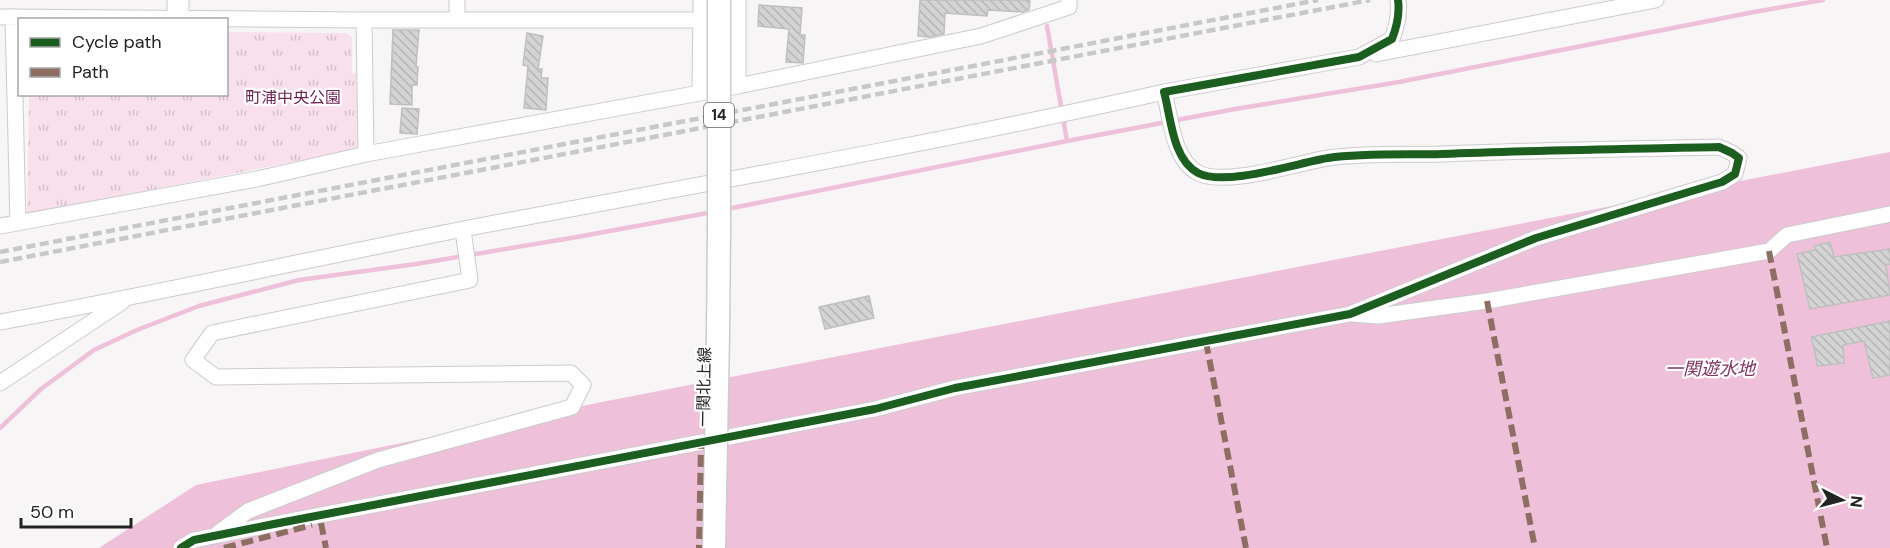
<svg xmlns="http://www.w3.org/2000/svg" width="1890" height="548" font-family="'DM Sans','Noto Sans JP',sans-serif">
  <defs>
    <pattern id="park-tufts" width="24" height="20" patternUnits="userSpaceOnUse" patternTransform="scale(1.5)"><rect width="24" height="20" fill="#f8e1ed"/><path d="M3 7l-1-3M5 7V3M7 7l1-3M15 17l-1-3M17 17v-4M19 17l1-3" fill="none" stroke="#d4c1cb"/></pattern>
    <pattern id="building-back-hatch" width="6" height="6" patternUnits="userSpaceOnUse" patternTransform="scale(1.5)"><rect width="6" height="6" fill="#d5d4d5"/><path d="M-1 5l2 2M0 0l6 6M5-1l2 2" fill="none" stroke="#b7b6b7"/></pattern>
  </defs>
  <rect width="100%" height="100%" fill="#f7f5f6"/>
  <path fill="url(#park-tufts)" d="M227 32 346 33 352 37V73L358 74 359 149 27 214 29 95 226 94Z"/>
  <path fill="#efc0da" d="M1890 152V548H99L196 485 602 402Z"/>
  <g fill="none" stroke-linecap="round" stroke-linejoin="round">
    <path stroke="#efc0da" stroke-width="4.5" d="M1047 26 1067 141
      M727 209 1067 141 1235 109 1399 82 1754 12 1823 0
      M0 428 41 389 94 350 137 330 199 306 299 280 416 264 577 237 713 212"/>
  </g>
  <path fill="url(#building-back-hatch)" stroke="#c0bfbf" stroke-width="1.5" d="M920 0H1030L1029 10 1023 12 988 10 987 16 945 13 944 34 930 37 918 36Z
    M759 5 802 8 800 35H805L803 63 786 62 789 29 758 26Z
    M393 30H419L416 67H418L417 85H412V105L390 104Z
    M527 33 543 36 538 69H542L541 78H548L546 110 524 108 528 66 523 65Z
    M402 108 419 109 417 134 400 133Z
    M1830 242 1834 257 1890 249V264L1886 265 1890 295 1810 309 1797 254 1815 250 1814 246Z
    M869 296 874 318 825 329 819 307Z
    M1890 321V375L1873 378 1864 341 1843 345 1844 363 1817 366 1815 351 1811 337Z"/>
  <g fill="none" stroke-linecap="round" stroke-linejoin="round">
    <g stroke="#cdcbcc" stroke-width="17">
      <path id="street" d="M0 17 364 20H701
        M13 17 18 223
        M364 20 366 154
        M457 20V0
        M1376 54 1656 0
        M738 86V0
        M700 93 701 0
        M0 226 257 179 366 154 738 86 981 36 1069 7V0
        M1353 314 1378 316 1487 301 1769 251 1787 235 1890 214
        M0 322C160 293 319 257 479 226 708 183 937 143 1164 92
        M0 383 122 302
        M218 533 248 511 378 460 572 407 583 385 571 373 216 377 193 360 212 333 470 280 463 230
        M181 548 194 540 274 524 875 409 955 388 1350 314 1536 238 1722 182 1735 174 1739 158 1732 153 1719 147C1627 149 1534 150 1442 154 1405 155 1364 153 1328 158 1297 163 1226 187 1198 173 1172 159 1171 117 1164 92L1359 57 1392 39C1397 26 1400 14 1398 0"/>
    </g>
    <g stroke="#cdcbcc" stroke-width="23">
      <path id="secondary" d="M178 19V0"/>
    </g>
    <g stroke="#cdcbcc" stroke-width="25">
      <path id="primary" d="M718 335 719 230"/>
    </g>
    <use href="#street" stroke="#fefefe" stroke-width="15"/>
    <use href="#secondary" stroke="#fefefe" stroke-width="21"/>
    <use href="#primary" stroke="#fefefe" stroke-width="22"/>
    <path stroke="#c9c8c8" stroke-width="4.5" stroke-dasharray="9 4.5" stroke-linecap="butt" d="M0 252 1318 0
      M0 262 1370 0"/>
    <g stroke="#cdcbcc" stroke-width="25" stroke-linecap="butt">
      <path id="primary-bridge" d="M719 230V0
        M714 548 718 335"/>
    </g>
    <use href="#primary-bridge" stroke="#fefefe" stroke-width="22"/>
    <path stroke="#8d6e63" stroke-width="6" stroke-dasharray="12 6" stroke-linecap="butt" d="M1769 251 1827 548
      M1487 301 1535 548
      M1206 342 1246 548
      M694 445 701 444 699 548
      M321 523 326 548
      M224 548 312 525"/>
    <g stroke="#fff" stroke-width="11">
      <path id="cycleway" d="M181 548 194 540 274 524 875 409 955 388 1350 314 1536 238 1722 182 1735 174 1739 158 1732 153 1719 147C1627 149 1534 150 1442 154 1405 155 1364 153 1328 158 1297 163 1226 187 1198 173 1172 159 1171 117 1164 92L1359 57 1392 39C1397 26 1400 14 1398 0"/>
    </g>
    <use href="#cycleway" stroke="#1b5e20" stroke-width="8"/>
  </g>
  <g text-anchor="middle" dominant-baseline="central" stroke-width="4.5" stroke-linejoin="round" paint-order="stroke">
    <rect fill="#fff" stroke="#666565" stroke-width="1.5" x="704" y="103" width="30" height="24" rx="4.5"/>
    <g font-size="15" font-weight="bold" fill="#242323">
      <text x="719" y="115">14</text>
    </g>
    <g font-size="16" fill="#6f2553" stroke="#fff">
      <text x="293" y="97">町浦中央公園</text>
    </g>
    <g font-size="16" fill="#242323" stroke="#fff">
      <text transform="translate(704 387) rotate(-89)">一関北上線</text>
    </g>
    <g font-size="18" font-style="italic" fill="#813563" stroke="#fff">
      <text x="1710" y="369">一関遊水地</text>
    </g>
  </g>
  <rect x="18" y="18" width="210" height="78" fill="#ffffff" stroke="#a7a7a7" stroke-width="1.5"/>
  <rect x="30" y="38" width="30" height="9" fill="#1b5e20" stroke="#a7a7a7" stroke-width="1.5"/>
  <text x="72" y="48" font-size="18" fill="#242323">Cycle path</text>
  <rect x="30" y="68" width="30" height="9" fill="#8d6e63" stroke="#a7a7a7" stroke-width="1.5"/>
  <text x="72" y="78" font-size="18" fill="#242323">Path</text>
  <g transform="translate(1842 500) rotate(96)" stroke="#ffffff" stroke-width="4.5" paint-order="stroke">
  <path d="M0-4.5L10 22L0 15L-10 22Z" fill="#242323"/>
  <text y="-9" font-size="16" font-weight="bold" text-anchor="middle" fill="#242323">N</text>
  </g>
  <path d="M21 518v9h110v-9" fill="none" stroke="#242323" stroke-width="3"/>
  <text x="30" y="518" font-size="18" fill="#242323" stroke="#ffffff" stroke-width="4.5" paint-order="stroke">50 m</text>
</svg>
